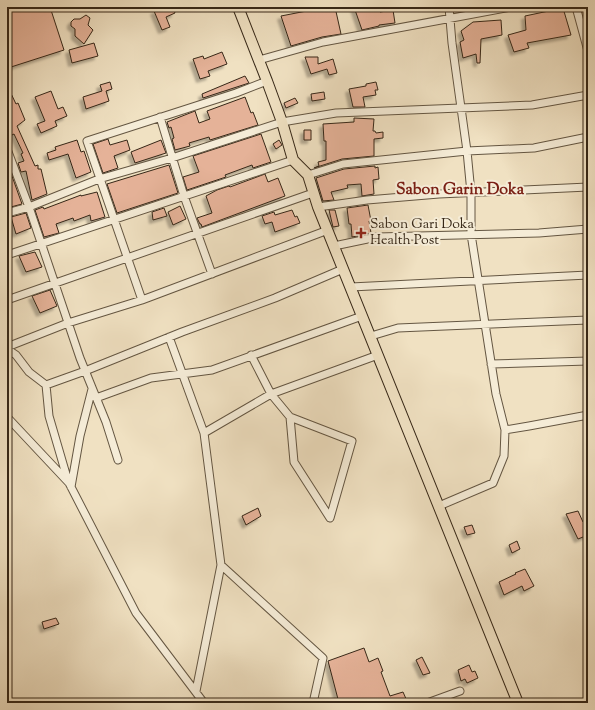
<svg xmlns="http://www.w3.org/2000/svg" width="595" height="710" font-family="'Sorts Mill Goudy',serif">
  <defs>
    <filter id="shadow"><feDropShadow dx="-3.5" dy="3.5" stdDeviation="1" flood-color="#0004"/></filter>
  </defs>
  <rect width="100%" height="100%" fill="#f0e1c2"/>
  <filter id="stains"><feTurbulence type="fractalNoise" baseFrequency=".005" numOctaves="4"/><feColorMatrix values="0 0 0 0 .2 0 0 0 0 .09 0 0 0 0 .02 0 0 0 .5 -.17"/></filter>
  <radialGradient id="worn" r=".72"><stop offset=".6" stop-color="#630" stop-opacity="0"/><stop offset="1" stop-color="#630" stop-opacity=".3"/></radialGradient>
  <path fill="#e5b298" stroke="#362717" filter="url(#shadow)" d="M7 7H50L64 50 11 67 7 56Z
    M165 7H173L175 13 166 17 170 27 162 30 154 11Z
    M327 7H335L341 34 322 37 291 46 281 16Z
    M354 7H379L380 12 393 10 395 23 379 25V26L362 30Z
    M563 8 571 35 527 43 529 48 514 52 508 35 526 30 525 16Z
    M86 15 90 18 88 25 93 30 84 44 75 36V29L71 26V22L74 19H80Z
    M501 20 502 35 481 39 480 63H477L476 54 463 58 460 42 464 40 461 31 473 22Z
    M94 43 98 56 72 63 69 50Z
    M222 52 227 64 208 71 210 76 200 79 193 59 203 56 204 59Z
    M305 57H318V64L333 59 337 73 329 75 327 69 311 74Z
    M245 76 249 83 203 98 202 94Z
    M110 82 112 89 106 91 109 101 86 109 83 97 102 91 100 85Z
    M376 82 378 90H375L376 95 363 97 365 107H353L349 89 366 86V84Z
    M7 85 16 104 18 103 25 120 17 126 35 166 38 165V169H41L47 194 32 200 26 171 21 172 18 163 24 161 21 154 23 153 14 134 12 135 7 123Z
    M51 91 58 109 63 107 67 116 55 121 57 126 41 133 37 124 45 121 35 97Z
    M324 92 325 99 312 101 311 94Z
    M245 97 251 113 253 112 258 125 210 140 209 137 189 143 190 146 175 150 172 139 174 138 171 127 169 128 167 122 195 111 199 123 210 119 207 111Z
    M295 98 298 103 286 108 284 103Z
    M354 118 374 119 373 131H375L376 133 383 132V138L374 139V156L342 159 314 168 319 166 318 162 326 160V141H324L323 124 354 122Z
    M304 130H311V140H304Z
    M261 134 271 162 253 168 252 165 225 175 226 177 187 190 183 177 199 172 193 156Z
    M108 139 110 145 127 140 130 150 114 156 118 168 103 173 93 144Z
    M77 140 81 152 84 151 91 172 76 178 68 154 49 160 47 153 56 150 55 147Z
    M161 140 166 153 135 163 131 152Z
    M279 140 282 145 276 149 273 144Z
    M8 165 22 204 7 208V166Z
    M169 165 178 193 117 213 107 184Z
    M375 166V168L378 167 379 179 373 180 374 194 362 196 361 184 347 185 348 188 331 192 334 200 323 201 316 178 344 169Z
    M265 174 268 182 278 178 285 196 202 227 201 224H200L197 218 212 213 206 196 217 190 229 186 230 187Z
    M97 192 105 217 91 221 90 215 74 221 73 218 56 224 59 233 44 237 35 210 43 207 44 209 81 195V196Z
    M368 205 371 221H369L371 233 352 237 351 224H349L347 208Z
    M180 206 186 219 173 225 168 212Z
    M164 208 167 216 153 220 152 212Z
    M292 210 295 217 297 216 300 223 275 232 272 222 265 224 262 216 274 212 275 215Z
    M329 210H335L339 226 333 227Z
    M26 213 31 228 16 234 11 217Z
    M35 252 42 267 26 272 19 256Z
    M50 290 57 306 40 313 32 296Z
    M258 508 261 516 246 525 242 516Z
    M578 511 583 522 588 520V535L578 539 566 514Z
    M472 525 475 533 467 535 464 527Z
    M517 541 520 549 512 553 509 545Z
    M525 569 534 586 524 591 522 586 504 595 499 582 516 574 515 573Z
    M56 618 59 624 44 629 42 622Z
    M364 648 369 662 378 658 383 671 381 672 390 696 403 692 407 701 399 703H339L328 661Z
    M422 657 430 673 423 675 416 660Z
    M469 665 472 672 475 671 478 678 467 683 465 679 461 681 458 670Z"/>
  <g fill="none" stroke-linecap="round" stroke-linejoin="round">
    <g stroke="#645642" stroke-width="9">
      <path id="minor" d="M576 7 588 51
        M259 60 323 42 511 7
        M160 117 184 196 212 274
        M7 149 29 207 80 358 106 422 118 460
        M308 175 343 164 467 151 534 148 588 137
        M318 207 367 200 439 194 588 187
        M7 213 29 207 99 179 172 158 282 122 336 113 532 105 588 95
        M334 246 377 237 539 233 588 229
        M7 255 293 160
        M351 287 588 275
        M7 300 313 193
        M142 300 87 141 236 93 267 81
        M371 336 398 328 588 320
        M169 337 204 433 221 565
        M7 347 68 323 142 300 328 230
        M7 349 16 355 29 372 46 385 49 416 68 481
        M251 355 271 394 290 417 352 441 330 518 294 462 290 417
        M491 364 588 361
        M46 385 85 371 182 332 275 298 343 269
        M96 398 151 378 212 370 362 316
        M7 417 69 483 136 613 204 703
        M505 430 529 426 588 415
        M204 433 271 394 378 355
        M71 487 80 436 92 389
        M439 506 493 483 504 456 505 430 496 394 471 234V193L467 151 452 43 449 7
        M196 691 221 565 323 658 313 703
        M427 703 460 691"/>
    </g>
    <g stroke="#362717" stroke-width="12">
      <path id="highway" d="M238 7 267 81 282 122 293 160 308 175 318 207 518 703"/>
    </g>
    <use href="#minor" stroke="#f5ecd7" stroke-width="7"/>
    <use href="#highway" stroke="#f0e1c2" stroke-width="10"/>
  </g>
  <path fill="#8f2418" stroke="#f5ecd7" stroke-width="1.5" d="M359 227h4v4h4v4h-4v4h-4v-4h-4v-4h4z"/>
  <g text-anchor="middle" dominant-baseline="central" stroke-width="4" stroke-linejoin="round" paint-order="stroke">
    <g font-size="14" fill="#362717" stroke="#f5ecd7" text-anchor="start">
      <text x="370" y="225">Sabon Gari Doka<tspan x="370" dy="16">Health Post</tspan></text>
    </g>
    <g font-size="16" font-weight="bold" fill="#7a1f14" stroke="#f5ecd7">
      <text x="460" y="190">Sabon Garin Doka</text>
    </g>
  </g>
  <rect width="595" height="710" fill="none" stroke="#f0e1c2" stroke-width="24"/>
  <rect x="8" y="8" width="579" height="694" fill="none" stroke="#362717" stroke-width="2"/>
  <rect x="12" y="12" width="571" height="686" fill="none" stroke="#362717"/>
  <rect width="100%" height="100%" filter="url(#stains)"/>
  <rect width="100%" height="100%" fill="url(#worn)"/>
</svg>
